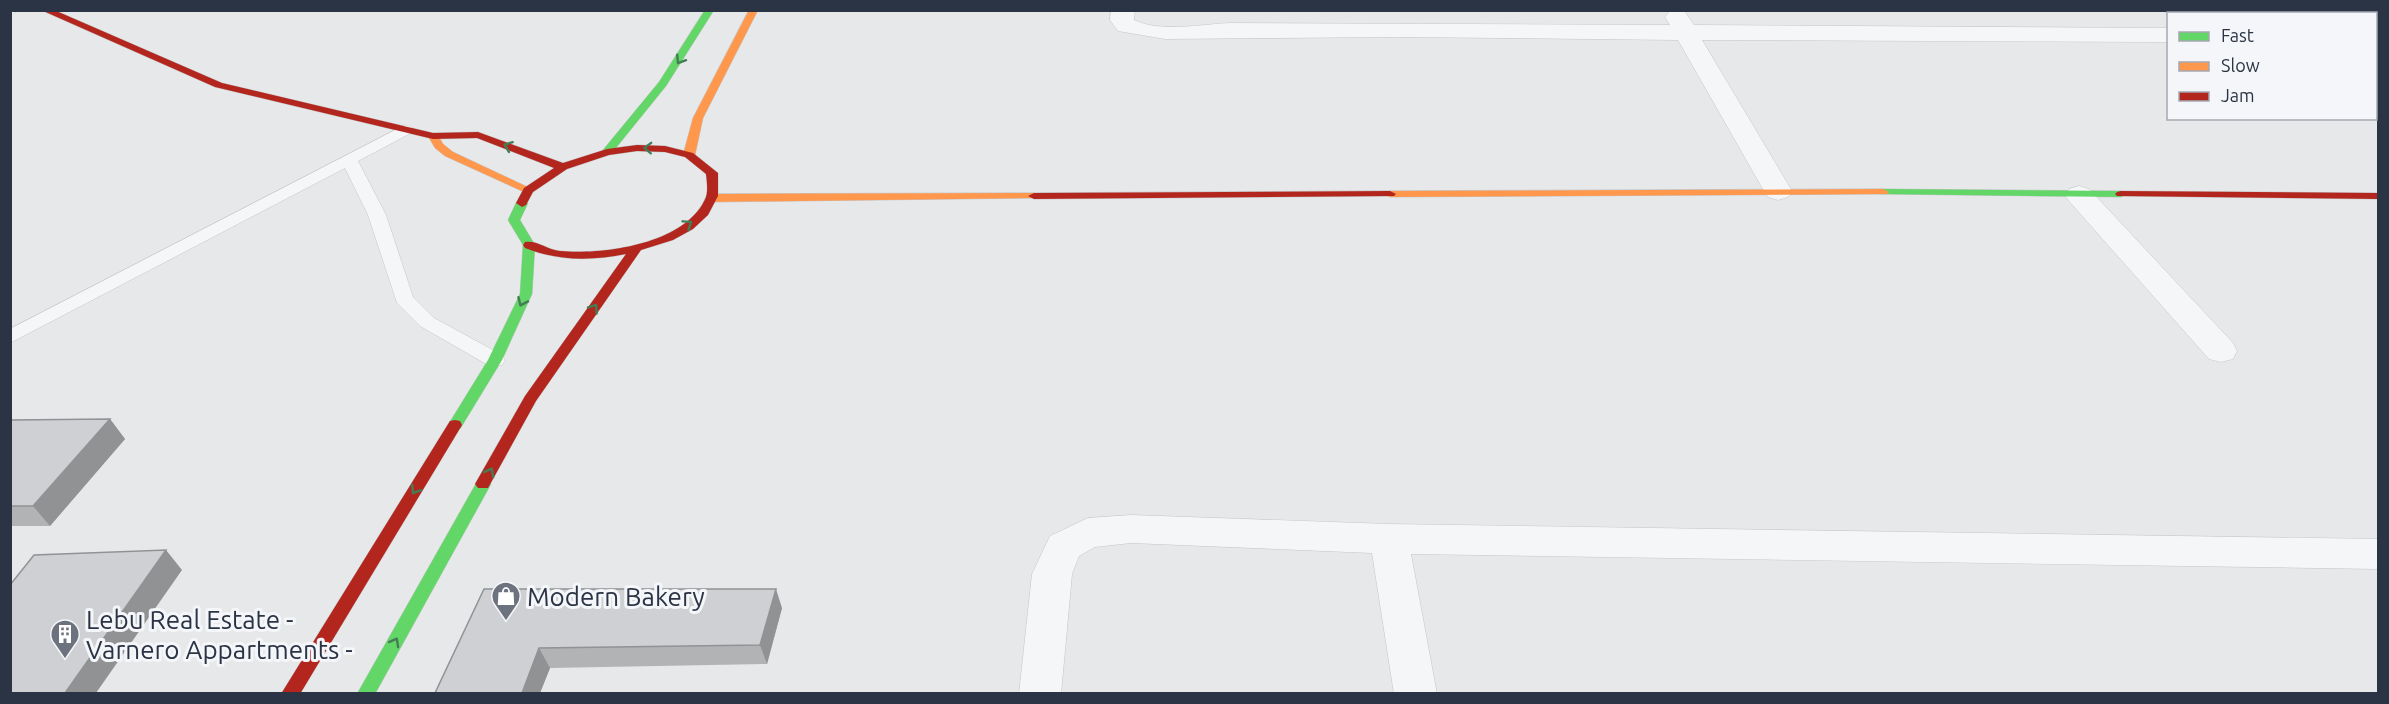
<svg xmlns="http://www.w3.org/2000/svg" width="2389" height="704" font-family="Ubuntu,sans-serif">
  <rect width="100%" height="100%" fill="#e6e8ea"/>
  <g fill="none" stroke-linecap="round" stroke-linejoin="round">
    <g stroke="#c4c6c8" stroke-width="1">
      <path id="lane" d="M10 10H19L10 15Z
        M405 125 411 127 413 130 411 133 358 161 386 215 413 297 434 318 502 355 505 360 502 365 495 366 488 365 420 326 397 303 368 215 345 168 10 343V329Z"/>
    </g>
    <g stroke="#c4c6c8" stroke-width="1">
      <path id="street" d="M1111 10H1135L1134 20C1161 33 1202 24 1231 23L1670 25 1665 17 1669 12H1685L1694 25 2168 28V42L1702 40 1792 191 1788 197 1778 200 1768 197 1764 191 1678 40 1403 37 1165 39 1118 31 1110 20Z
        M2165 10H2189L2191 14H2168V16Z
        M2376 29H2378V43H2376Z
        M2079 186 2089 189 2233 343 2237 351 2233 359 2221 362 2209 359 2069 201 2065 195 2069 189Z
        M1131 515 1389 524 2378 539V569L1411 554 1437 694H1394L1372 553 1131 543 1095 547 1079 556 1072 574 1061 694H1019L1032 574 1050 536 1088 518Z"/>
    </g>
    <g stroke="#c4c6c8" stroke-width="1">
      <path id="fast" d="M705 10H714L666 86 611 154H603V150L659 82Z
        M1883 189 2121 191 2127 194 2121 197 1879 194 1877 192Z
        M522 199 528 203 520 220 535 245 532 294 502 360 460 429H450L448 425 488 360 520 294 523 245 508 220 516 203Z
        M483 478 488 480 491 484 375 694H357L478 480Z"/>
    </g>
    <g stroke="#c4c6c8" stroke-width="1">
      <path id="slow" d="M749 10H758L703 118 695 155 693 157H685L683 155 693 118Z
        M433 133 437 134 443 144 453 152 534 190 532 192H524L445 156 435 148 428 136Z
        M1883 189 1889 192 1887 194 1390 197 1384 194 1390 191Z
        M1034 193 1040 196 1038 198 712 202 706 198 712 194Z"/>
    </g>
    <g stroke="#c4c6c8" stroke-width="1">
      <path id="jam" d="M41 10H54L222 83 433 133 478 132 563 163 607 149 637 145 665 146 693 153 718 173V196L708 215 693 229 673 240 641 250 536 401 488 488H478L475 484 525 396 626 254C591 261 558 261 525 248L523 245 525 242C537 240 548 250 560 251 604 255 687 244 706 197 708 190 707 182 706 174L685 157 665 152 637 151 609 155 567 169 533 192 526 205 522 207 516 203 524 188 554 168 477 138 433 139 215 87Z
        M1390 191 1396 194 1394 196 1034 199 1028 196 1034 193Z
        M2121 191 2378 193V199L2117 196 2115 194 2117 192Z
        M455 420 460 421 462 425 300 694H281L450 421Z"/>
    </g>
    <use href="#lane" fill="#f5f6f7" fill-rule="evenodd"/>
    <use href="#street" fill="#f5f6f7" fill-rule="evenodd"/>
    <use href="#fast" fill="#63d668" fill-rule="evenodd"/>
    <use href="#slow" fill="#ff974d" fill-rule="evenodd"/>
    <use href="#jam" fill="#b3261e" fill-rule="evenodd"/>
  </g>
  <path fill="#b1b3b5" d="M110 419 125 439 50 526H10V420Z
    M484 589 782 608 767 664 550 668 540 693H435Z"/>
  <path fill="#909294" d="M110 419 125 439 50 526 33 506Z
    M166 550 182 570 96 693H65Z
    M776 589 782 608 767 664 760 645Z
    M539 648 550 668 540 693H522Z"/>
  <path fill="#ced0d3" stroke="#909294" stroke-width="1.5" d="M110 419 33 506H10V420Z
    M166 550 65 693H10V585L34 555Z
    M484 589H776L760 645 539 648 522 693H435Z"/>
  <defs><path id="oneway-chevron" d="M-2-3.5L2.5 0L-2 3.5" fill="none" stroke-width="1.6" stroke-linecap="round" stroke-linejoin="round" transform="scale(1.5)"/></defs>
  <g stroke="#447d55">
    <use href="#oneway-chevron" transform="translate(680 60) rotate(122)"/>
    <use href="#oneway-chevron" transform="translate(508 146) rotate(-159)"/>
    <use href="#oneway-chevron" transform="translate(648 148) rotate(-178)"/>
    <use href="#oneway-chevron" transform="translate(688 224) rotate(-34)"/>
    <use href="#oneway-chevron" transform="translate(522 302) rotate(114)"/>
    <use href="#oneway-chevron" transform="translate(594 308) rotate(-55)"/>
    <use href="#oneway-chevron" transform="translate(490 472) rotate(-61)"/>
    <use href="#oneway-chevron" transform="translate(415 490) rotate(122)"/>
    <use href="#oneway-chevron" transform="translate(395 642) rotate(-61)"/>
  </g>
  <defs>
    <g id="shop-pin" transform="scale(1.5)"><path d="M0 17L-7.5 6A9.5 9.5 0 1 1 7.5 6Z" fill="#6c737f" stroke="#f4f6f9"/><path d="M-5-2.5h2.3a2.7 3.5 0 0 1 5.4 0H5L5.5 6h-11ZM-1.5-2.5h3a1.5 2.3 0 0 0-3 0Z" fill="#fff"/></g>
    <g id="building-pin" transform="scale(1.5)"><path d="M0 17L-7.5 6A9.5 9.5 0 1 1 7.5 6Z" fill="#6c737f" stroke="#f4f6f9"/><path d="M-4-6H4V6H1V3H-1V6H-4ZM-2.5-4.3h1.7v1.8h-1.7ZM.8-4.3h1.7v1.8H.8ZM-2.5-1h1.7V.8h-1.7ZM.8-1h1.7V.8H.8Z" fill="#fff"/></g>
  </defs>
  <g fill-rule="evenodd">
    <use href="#shop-pin" x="506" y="596"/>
    <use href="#building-pin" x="65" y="634"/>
  </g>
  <g text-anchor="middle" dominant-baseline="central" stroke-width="6" stroke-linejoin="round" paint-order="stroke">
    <g font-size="26" fill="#2b3445" stroke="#f4f6f9" text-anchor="start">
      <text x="527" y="596">Modern Bakery</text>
      <text x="86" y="619">Lebu Real Estate -<tspan x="86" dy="30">Varnero Appartments -</tspan></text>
    </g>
  </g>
  <rect width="2389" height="704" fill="none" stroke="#2b3445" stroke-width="24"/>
  <rect x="2167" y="12" width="210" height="108" fill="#f4f6f9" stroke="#a4a8b1" stroke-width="1.5"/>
  <rect x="2179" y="32" width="30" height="9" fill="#63d668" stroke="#a4a8b1" stroke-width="1.5"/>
  <text x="2221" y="42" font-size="18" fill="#2b3445">Fast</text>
  <rect x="2179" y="62" width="30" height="9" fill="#ff974d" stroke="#a4a8b1" stroke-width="1.5"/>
  <text x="2221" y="72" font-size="18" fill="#2b3445">Slow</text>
  <rect x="2179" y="92" width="30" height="9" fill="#b3261e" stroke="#a4a8b1" stroke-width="1.5"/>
  <text x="2221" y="102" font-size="18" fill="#2b3445">Jam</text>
</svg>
